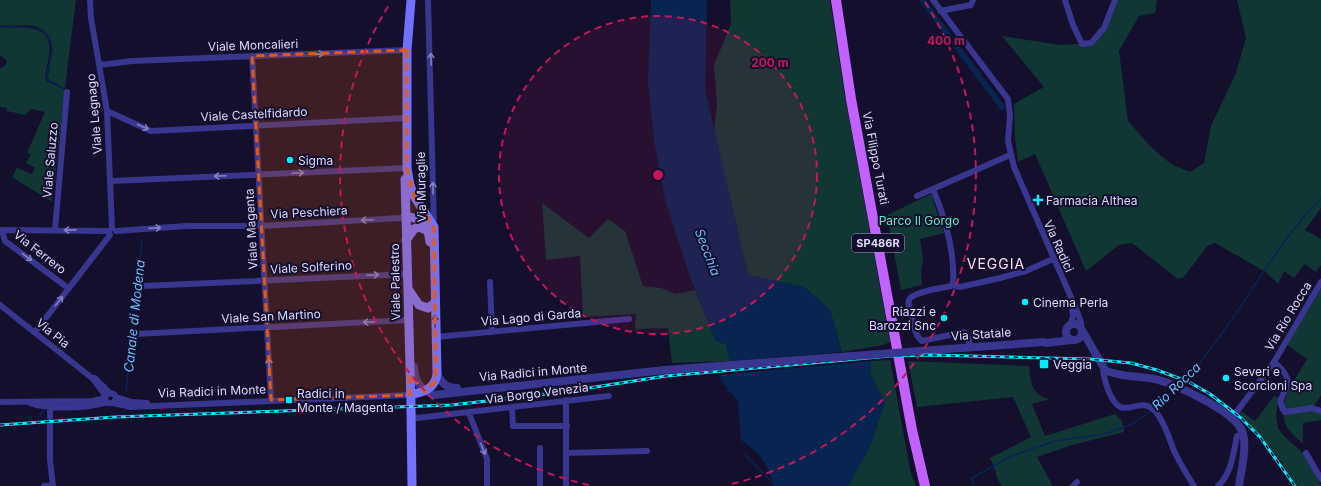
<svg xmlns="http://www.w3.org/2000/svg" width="1321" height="486" font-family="Inter,sans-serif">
  <rect width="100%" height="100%" fill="#130f2c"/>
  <path fill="#113735" d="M0 0H76L65 88 49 80 48 77C51 60 59 33 34 26 24 24 11 27 0 25Z
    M730 0H830L843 85 890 342 883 345 842 352 830 310 804 287 748 275 714 130 717 105 714 65 731 24Z
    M1115 0H1157L1155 13 1139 16 1119 51 1128 121 1152 148 1171 164 1190 172 1204 163 1211 126 1236 73 1246 38 1237 0H1321V208L1305 230 1321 239V265L1316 272 1305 264 1294 278 1284 271 1278 284 1266 272 1215 243 1207 246 1184 277 1178 279 1132 243 1119 245 1086 271 1035 154 1018 162 1015 138 1014 104 1044 87 1002 36 1061 45 1091 43 1104 28Z
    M0 27C21 30 55 21 49 56 48 64 44 74 46 81L65 90 52 202 12 177 17 168 32 174 35 168 26 163 31 154 27 153 45 112 31 109 25 115 7 111V108L0 107V68L5 66 7 61 0 55Z
    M931 194 944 233 920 239 923 260 921 271 922 285 901 290 887 215Z
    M542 203 589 238 608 219 625 231 643 286 661 288 675 294 695 290 716 341 726 344 730 361 672 363 668 328 635 329 636 314 583 317 580 256 546 260Z
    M1321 288V395L1314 406 1321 411V420L1303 423V443C1265 417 1290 389 1307 359L1287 345Z
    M890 360 911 474 916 486H848L871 444 885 402 871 375V361Z
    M908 361 1029 366C1030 382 1033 397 1050 399L1032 404 1045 436 1115 414 1122 421 1124 432 1072 445 1037 457 1053 486H1002C995 478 996 467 990 458L1031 437 1013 397 917 407Z
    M1274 396 1279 398 1276 415 1278 428 1284 436 1305 455 1321 486H1297C1279 457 1264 438 1240 414L1241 411 1255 421Z"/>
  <path fill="#082552" d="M651 0H707L705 90 748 275 804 287 830 310 842 352 730 361 726 344 716 341 689 274 665 199 654 140 648 82Z
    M871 361V375L885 402 871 444 848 486H774C767 463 761 454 741 440L738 401 724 385 719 375Z"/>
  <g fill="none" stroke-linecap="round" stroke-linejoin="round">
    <path stroke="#082552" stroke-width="1.5" d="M0 26C17 29 51 21 52 49 52 59 46 70 47 80L64 88
      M737 375 738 367
      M1180 384C1235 329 1266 254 1321 198
      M126 391 142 241
      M727 392 731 390
      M1154 409 1174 390
      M123 412 126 410
      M41 417 40 414 44 411
      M744 454 776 486
      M974 486 972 478 1011 456 1055 441 1105 434 1134 423 1151 411"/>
    <path stroke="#082552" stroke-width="5.5" d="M922 0 1002 107"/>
    <path stroke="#38368f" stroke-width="6" d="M90 0 91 18 107 111 112 228
      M428 0 434 226
      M933 0 1008 99 1010 115 1008 141 1014 167 1074 304 1081 322V328
      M1065 0 1073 25 1082 44 1091 43 1104 28 1115 0
      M940 11 971 5 973 0
      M252 56 271 400
      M100 65 132 61 407 50
      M107 111 151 131 406 118
      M111 181 407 168
      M933 189C945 218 955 251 953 283L951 286C942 288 912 292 909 300 907 305 911 313 912 318 914 326 915 336 922 341L963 332 966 333 969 339V347
      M917 196 1010 155
      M0 230 109 231
      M2 230 5 241 68 288
      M55 230 67 92
      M116 231 186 226H262L400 218 406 216
      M490 282 492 332
      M952 285 960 287 1000 278 1026 271 1053 259
      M143 286 408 274
      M0 305 92 378H95L110 393
      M1070 326 1073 316 1072 307
      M35 332 110 235
      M135 334 408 320
      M436 337 629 319
      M1274 362C1306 388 1269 393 1285 412L1312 408 1321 411
      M1103 368C1103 377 1106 384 1109 392 1123 426 1138 392 1156 412 1165 423 1169 438 1174 451 1180 463 1187 475 1194 486
      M93 379 105 395
      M116 397 132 402 147 403
      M566 400V486
      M0 402 93 401 105 398
      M30 403C48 410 86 408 104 403 107 402 110 404 113 403L116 399 115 395 111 393 107 394 105 398 106 402
      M113 403 131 407 410 395
      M512 407 513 426H567
      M469 413 487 459V486
      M411 415 417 418 609 396
      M50 417V403
      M1232 418 1274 362 1321 282
      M50 422V460L53 486
      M567 453 647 451
      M1306 453 1321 479
      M44 486 53 485
      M540 486V448
      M1073 486 1077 482
      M1218 486C1232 473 1233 454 1237 436L1243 434"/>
    <path stroke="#38368f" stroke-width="8" d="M1066 332a8 8 0 1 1 16 0a8 8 0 1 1-16 0Z
      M1082 330 1105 370C1118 377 1139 376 1154 379 1173 382 1235 412 1242 431 1248 446 1241 470 1239 486
      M920 351 1044 342 1046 343 1071 340
      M414 367C414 381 421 390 434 395L665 370
      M437 374C442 383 446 388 457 388"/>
    <path stroke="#7271ff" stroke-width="9" d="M405 179 411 404
      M406 216 418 219 428 227
      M406 240 414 229 419 227 428 231 430 242
      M408 289 419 305 428 308 435 303
      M410 395C424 392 435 389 437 374L434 227 414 196 410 185 407 168V50L411 0
      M411 409 412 486"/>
    <path stroke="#c161ff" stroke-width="10" d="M836 0 851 99 912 430 925 486"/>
    <g stroke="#06ebff" stroke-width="3">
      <path id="rail" d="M0 425 115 417 452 405 563 392 666 376 890 356 930 355 1089 359 1131 363 1157 370 1189 382 1210 394 1241 418 1260 437 1295 486"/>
    </g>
    <use href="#rail" stroke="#130f2c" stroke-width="1.5" stroke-dasharray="4.5" stroke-linecap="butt"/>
    <path stroke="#38368f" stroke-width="8" d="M665 370 920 351"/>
  </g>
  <defs><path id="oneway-shaft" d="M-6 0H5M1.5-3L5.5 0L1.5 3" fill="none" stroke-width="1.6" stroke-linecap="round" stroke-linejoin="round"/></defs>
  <g stroke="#8380c1">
    <use href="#oneway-shaft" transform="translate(318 54) rotate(-2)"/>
    <use href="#oneway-shaft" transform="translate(431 59) rotate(-92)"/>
    <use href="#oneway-shaft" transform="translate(143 127) rotate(24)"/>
    <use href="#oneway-shaft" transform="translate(298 173) rotate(-3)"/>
    <use href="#oneway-shaft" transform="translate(220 176) rotate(178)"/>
    <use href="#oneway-shaft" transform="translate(433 188) rotate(-91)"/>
    <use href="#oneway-shaft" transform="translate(367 220) rotate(177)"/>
    <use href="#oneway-shaft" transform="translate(155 228) rotate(-4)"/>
    <use href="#oneway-shaft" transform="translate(70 230) rotate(179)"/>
    <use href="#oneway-shaft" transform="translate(27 257) rotate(37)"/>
    <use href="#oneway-shaft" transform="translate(373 275) rotate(-3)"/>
    <use href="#oneway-shaft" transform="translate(59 301) rotate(-52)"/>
    <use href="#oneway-shaft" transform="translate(369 322) rotate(177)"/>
    <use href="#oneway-shaft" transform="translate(269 364) rotate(-93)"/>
    <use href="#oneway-shaft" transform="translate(483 449) rotate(67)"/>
  </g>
  <use stroke="#393680" href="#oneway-shaft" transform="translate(435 321) rotate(-92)"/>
  <path fill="#e8590c" fill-opacity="0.2" stroke="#e8590c" stroke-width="3" stroke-dasharray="8 5" stroke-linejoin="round" d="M407 50V168L414 196 434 227 436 381 425 392 410 375V395L271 400 252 56Z"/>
  <circle cx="658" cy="175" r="159" fill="#c2185b" fill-opacity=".12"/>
  <g fill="none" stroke="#c2185b" stroke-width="2" stroke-dasharray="7 5">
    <circle cx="658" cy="175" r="159"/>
    <path d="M589 485A318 318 0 0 1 391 2M925 2A318 318 0 0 1 727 485"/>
  </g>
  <g fill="#06ebff" stroke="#130f2c" stroke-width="1.5">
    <circle cx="290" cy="160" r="4"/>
    <path d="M1036 194h4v4h4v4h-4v4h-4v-4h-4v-4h4z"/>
    <circle cx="1025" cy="302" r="4"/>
    <circle cx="944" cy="318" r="4"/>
    <rect x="1039" y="359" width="10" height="10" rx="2"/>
    <circle cx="1226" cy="378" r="4"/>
    <rect x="285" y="396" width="8" height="8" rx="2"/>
  </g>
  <g text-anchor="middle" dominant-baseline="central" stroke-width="4" stroke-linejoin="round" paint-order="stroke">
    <rect fill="#130f2c" stroke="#a19dc0" stroke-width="1" x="852" y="234" width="52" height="18" rx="3"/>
    <g font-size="11" font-weight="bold" fill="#dedaff">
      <text x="878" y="243">SP486R</text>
    </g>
    <g font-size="12" fill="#dedaff" stroke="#130f2c">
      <text transform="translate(253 45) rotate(-2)">Viale Moncalieri</text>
      <text transform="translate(94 114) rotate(-95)">Viale Legnago</text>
      <text transform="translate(254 114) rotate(-3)">Viale Castelfidardo</text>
      <text transform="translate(876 158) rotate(79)">Via Filippo Turati</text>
      <text transform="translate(50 160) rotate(-85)">Viale Saluzzo</text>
      <text transform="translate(421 187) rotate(-91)">Via Muraglie</text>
      <text transform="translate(309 212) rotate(-3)">Via Peschiera</text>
      <text transform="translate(251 229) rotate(-93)">Viale Magenta</text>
      <text transform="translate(1059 246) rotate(66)">Via Radici</text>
      <text transform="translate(40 252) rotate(38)">Via Ferrero</text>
      <text transform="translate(311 267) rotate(-3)">Viale Solferino</text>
      <text transform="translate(395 282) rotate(-91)">Viale Palestro</text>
      <text transform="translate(271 316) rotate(-3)">Viale San Martino</text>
      <text transform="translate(1288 316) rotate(-59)">Via Rio Rocca</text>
      <text transform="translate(531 317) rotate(-5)">Via Lago di Garda</text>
      <text transform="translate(53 333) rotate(39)">Via Pia</text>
      <text transform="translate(981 334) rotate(-4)">Via Statale</text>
      <text transform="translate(533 372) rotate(-5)">Via Radici in Monte</text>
      <text transform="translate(212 391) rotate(-2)">Via Radici in Monte</text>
      <text transform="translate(537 393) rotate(-7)">Via Borgo Venezia</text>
    </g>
    <g font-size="12" fill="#dedaff" stroke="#130f2c" text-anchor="start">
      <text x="298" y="160">Sigma</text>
      <text x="1046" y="200">Farmacia Althea</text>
      <text x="1033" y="302">Cinema Perla</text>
      <text x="936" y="311" text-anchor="end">Riazzi e<tspan x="936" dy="14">Barozzi Snc</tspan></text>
      <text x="1053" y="364">Veggia</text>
      <text x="1234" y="371">Severi e<tspan x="1234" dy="14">Scorcioni Spa</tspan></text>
      <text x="297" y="393">Radici in<tspan x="297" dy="14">Monte / Magenta</tspan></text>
    </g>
    <g font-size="12" fill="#5beac3" stroke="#130f2c">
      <text x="919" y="220">Parco Il Gorgo</text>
    </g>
    <g font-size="13" font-style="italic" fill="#68bcff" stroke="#130f2c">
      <text transform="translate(708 252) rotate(69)">Secchia</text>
      <text transform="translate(134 316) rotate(-84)">Canale di Modena</text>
      <text transform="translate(1176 386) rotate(-44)">Rio Rocca</text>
    </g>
    <g font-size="14" letter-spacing="1" fill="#ffdcf3" stroke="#130f2c">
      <text x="996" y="263">VEGGIA</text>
    </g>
  </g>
  <circle cx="658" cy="175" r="6" fill="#c2185b" stroke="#130f2c" stroke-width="2"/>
  <g font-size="12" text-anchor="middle" font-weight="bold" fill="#c2185b" stroke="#130f2c" stroke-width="4" stroke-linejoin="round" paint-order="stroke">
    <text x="946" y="45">400 m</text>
    <text x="770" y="67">200 m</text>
  </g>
</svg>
